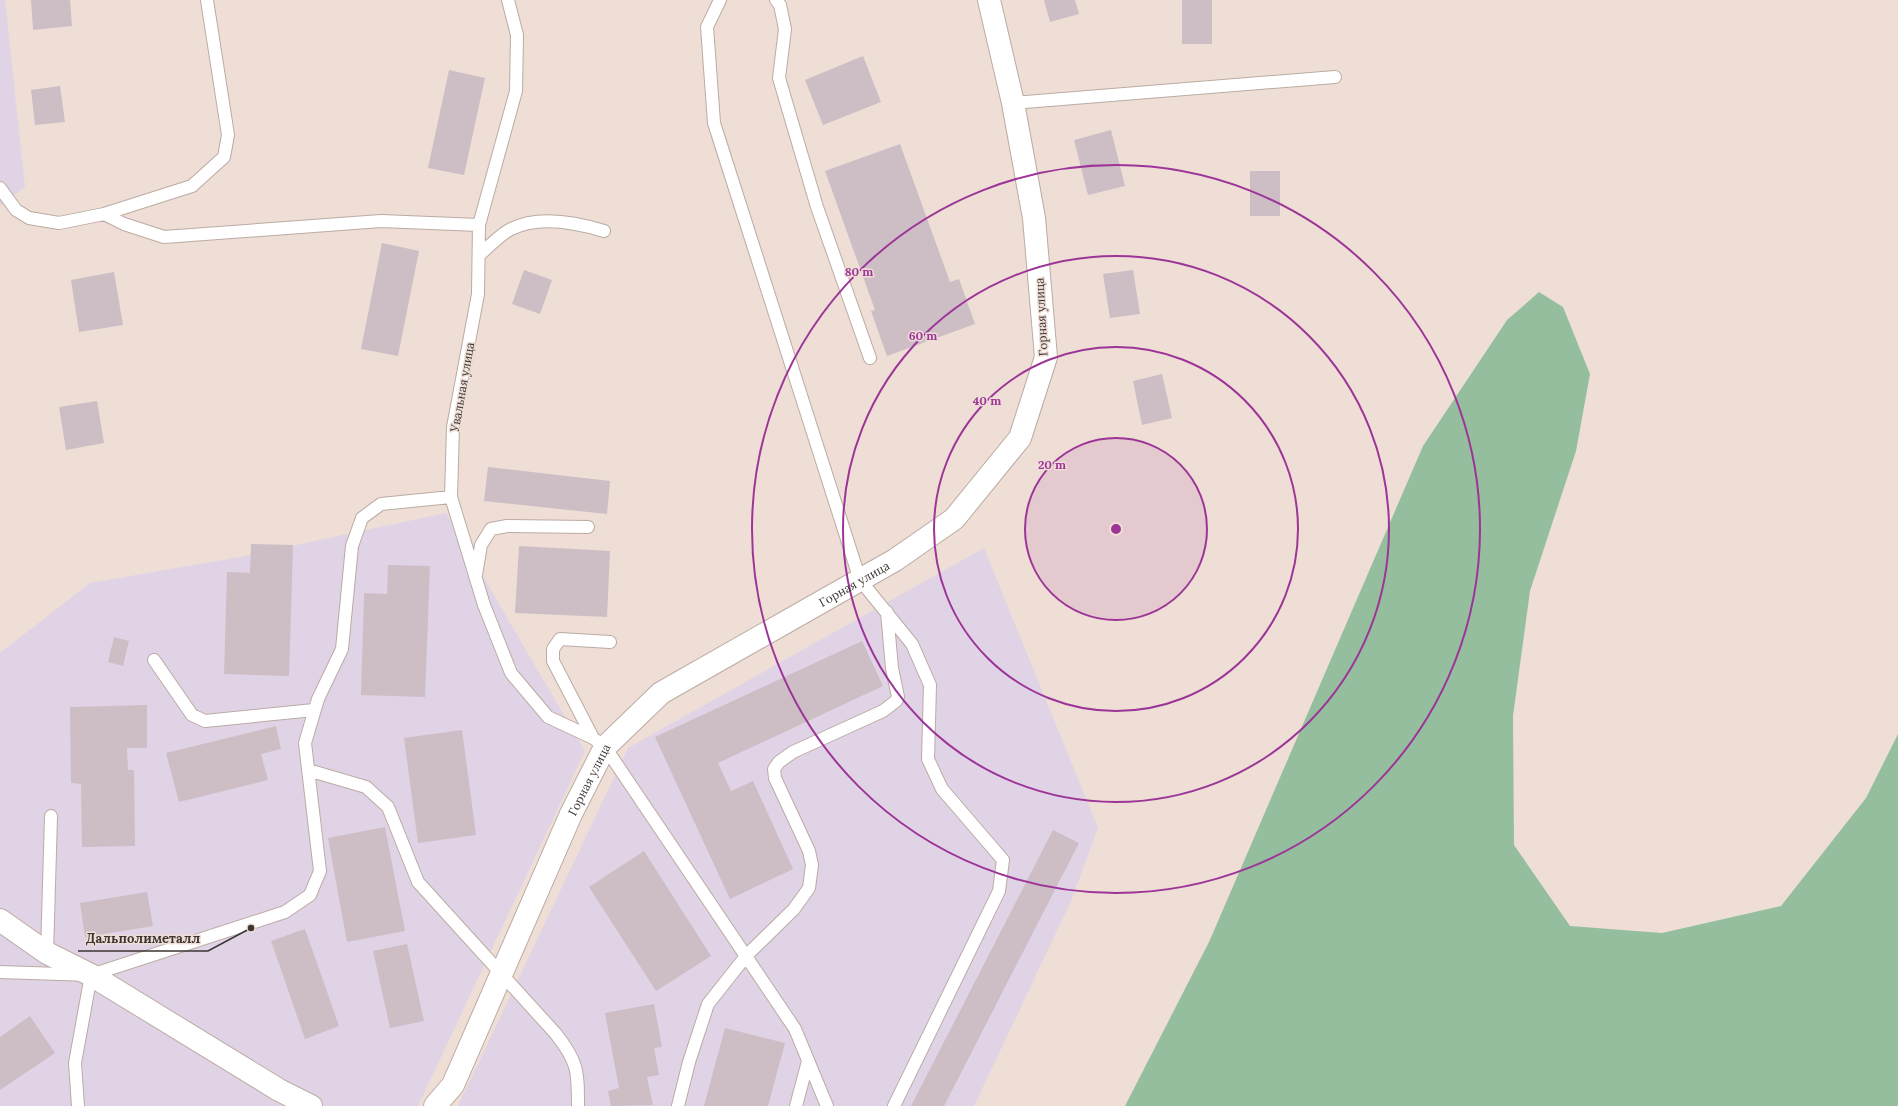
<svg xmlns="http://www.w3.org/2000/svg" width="1898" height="1106" font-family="Lora,serif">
  <rect width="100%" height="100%" fill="#eeded6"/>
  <path fill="#e0d3e6" d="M0 0H5L25 187 0 206Z
    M446 513 585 751 418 1106H0V653L90 583 240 557Z
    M984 548 1098 828 1071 901 974 1106H458L628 748Z"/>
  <path fill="#95be9f" d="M1539 292 1563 307 1590 374 1576 451 1530 591 1513 716 1514 845 1570 926 1662 933 1781 906 1866 798 1898 734V1106H1125L1209 942 1423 446 1507 320Z"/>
  <path fill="#cdbdc5" d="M31 0H70L72 26 33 30Z
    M1044 0H1075L1079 14 1050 22Z
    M1182 0H1212V44H1182Z
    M863 56 881 102 823 125 805 80Z
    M449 70 485 78 464 175 428 168Z
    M60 86 65 122 35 125 31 90Z
    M1111 130 1125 186 1088 195 1074 140Z
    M900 144 950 282 959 279 975 324 887 356 871 311 875 310 825 171Z
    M1250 171H1280V216H1250Z
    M382 243 419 251 398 356 361 349Z
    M524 270 552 280 540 314 512 304Z
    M1133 270 1140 314 1110 318 1103 274Z
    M114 272 123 325 79 332 71 280Z
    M1162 374 1172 418 1142 425 1133 381Z
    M97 401 104 443 66 450 59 407Z
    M488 467 610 481 607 514 484 501Z
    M251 544 293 545 289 676 224 674 227 572 250 573Z
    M519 546 610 551 607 617 515 613Z
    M388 565 430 566 425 697 361 695 364 593 387 594Z
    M114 637 129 641 123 666 108 662Z
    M862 641 883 686 718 763 731 791 753 781 793 869 730 899 655 737Z
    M147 705V748H127L128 770H134L135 846 82 847 81 784 71 783 70 707Z
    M276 726 281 749 261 754 268 780 179 802 166 753Z
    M462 730 476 835 418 843 404 738Z
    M385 827 405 931 347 942 328 838Z
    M1053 830 1079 843 944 1106H911Z
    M644 851 711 956 656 991 589 887Z
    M147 892 153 926 85 937 80 903Z
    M305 929 339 1026 305 1039 271 941Z
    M407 944 424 1021 390 1028 373 951Z
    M654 1004 662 1047 654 1048 659 1075 647 1077 653 1105 611 1106 608 1091 619 1088 605 1013Z
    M30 1016 55 1053 0 1090V1037Z
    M725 1028 785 1043 768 1106H704Z"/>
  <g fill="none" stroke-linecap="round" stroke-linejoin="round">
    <g stroke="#bbaba4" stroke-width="14">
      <path id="lane" d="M508 0 517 35 516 91 479 225 478 294 453 427 451 497 484 605 511 673 548 717 593 738 605 747 795 1029 827 1106
        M720 0 707 27 714 123 860 580 912 644 930 685 928 759 942 789 1003 860 999 891 894 1106
        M776 0 780 5 785 29 779 78 817 207 870 358
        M1013 103 1335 77
        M0 188 16 210 29 218 59 223 104 214 192 186 224 157 228 135 207 0
        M104 214 124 224 164 237 381 221 479 225
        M479 255C489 247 499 235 511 229 539 215 575 222 604 231
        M476 575 481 545 491 529 507 526 588 527
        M154 660 192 715 205 721 314 710
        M593 738 553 661V649L560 639 610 642
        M308 770 366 787 388 807 418 882 556 1034C578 1062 578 1071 578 1106
        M47 953 51 816
        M0 972 91 975 285 912 310 895 320 871 305 743 318 699 342 649 352 546 362 518 381 504 451 497
        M78 1106 75 1063 91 975
        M678 1106 689 1062 708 1004 746 956 794 909 809 888 812 865 809 851 775 778 774 769 779 762 793 752 883 711 896 701 898 697 892 668 887 612
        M796 1106 808 1061"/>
    </g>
    <g stroke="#bbaba4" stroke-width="24">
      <g id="street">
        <path d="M0 920 47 953 91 975 279 1090 311 1106"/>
        <path id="s1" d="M435 1106 453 1085 571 814 605 747 661 693 895 560 954 519 1020 438 1046 357 1034 218 1013 103 989 0"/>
      </g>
    </g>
    <use href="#lane" stroke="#fff" stroke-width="12"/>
    <use href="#street" stroke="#fff" stroke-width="22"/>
  </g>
  <circle cx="1116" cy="529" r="91" fill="#9d3598" fill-opacity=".12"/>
  <g fill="none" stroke="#9d3598" stroke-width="2">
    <circle cx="1116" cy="529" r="91"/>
    <circle cx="1116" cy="529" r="182"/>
    <circle cx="1116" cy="529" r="273"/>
    <circle cx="1116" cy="529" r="364"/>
  </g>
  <g text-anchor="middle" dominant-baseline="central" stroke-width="3" stroke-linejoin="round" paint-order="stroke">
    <g font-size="12" fill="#3c3633" stroke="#eeded6">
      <text transform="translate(1041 317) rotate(-93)">Горная улица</text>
      <text transform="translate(462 387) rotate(-80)">Увальная улица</text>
      <text stroke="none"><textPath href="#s1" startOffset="698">Горная улица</textPath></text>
      <text stroke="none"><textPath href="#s1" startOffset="362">Горная улица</textPath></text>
    </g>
  </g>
  <circle cx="1116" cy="529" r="6" fill="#9d3598" stroke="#eeded6" stroke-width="2"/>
  <g font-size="12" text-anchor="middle" font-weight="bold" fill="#9d3598" stroke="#eeded6" stroke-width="3" stroke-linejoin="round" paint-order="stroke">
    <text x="859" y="276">80 m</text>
    <text x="923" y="340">60 m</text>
    <text x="987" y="405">40 m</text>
    <text x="1052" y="469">20 m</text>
  </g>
  <path fill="none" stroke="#3c3633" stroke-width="1.5" d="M251 928L208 951H78"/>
  <circle fill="#3c3633" stroke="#eeded6" stroke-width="1.5" cx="251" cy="928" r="4"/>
  <g font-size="13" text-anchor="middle" font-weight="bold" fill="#3c3633" stroke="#eeded6" stroke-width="3" stroke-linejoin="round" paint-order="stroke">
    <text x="143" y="943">Дальполиметалл</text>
  </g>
</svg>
